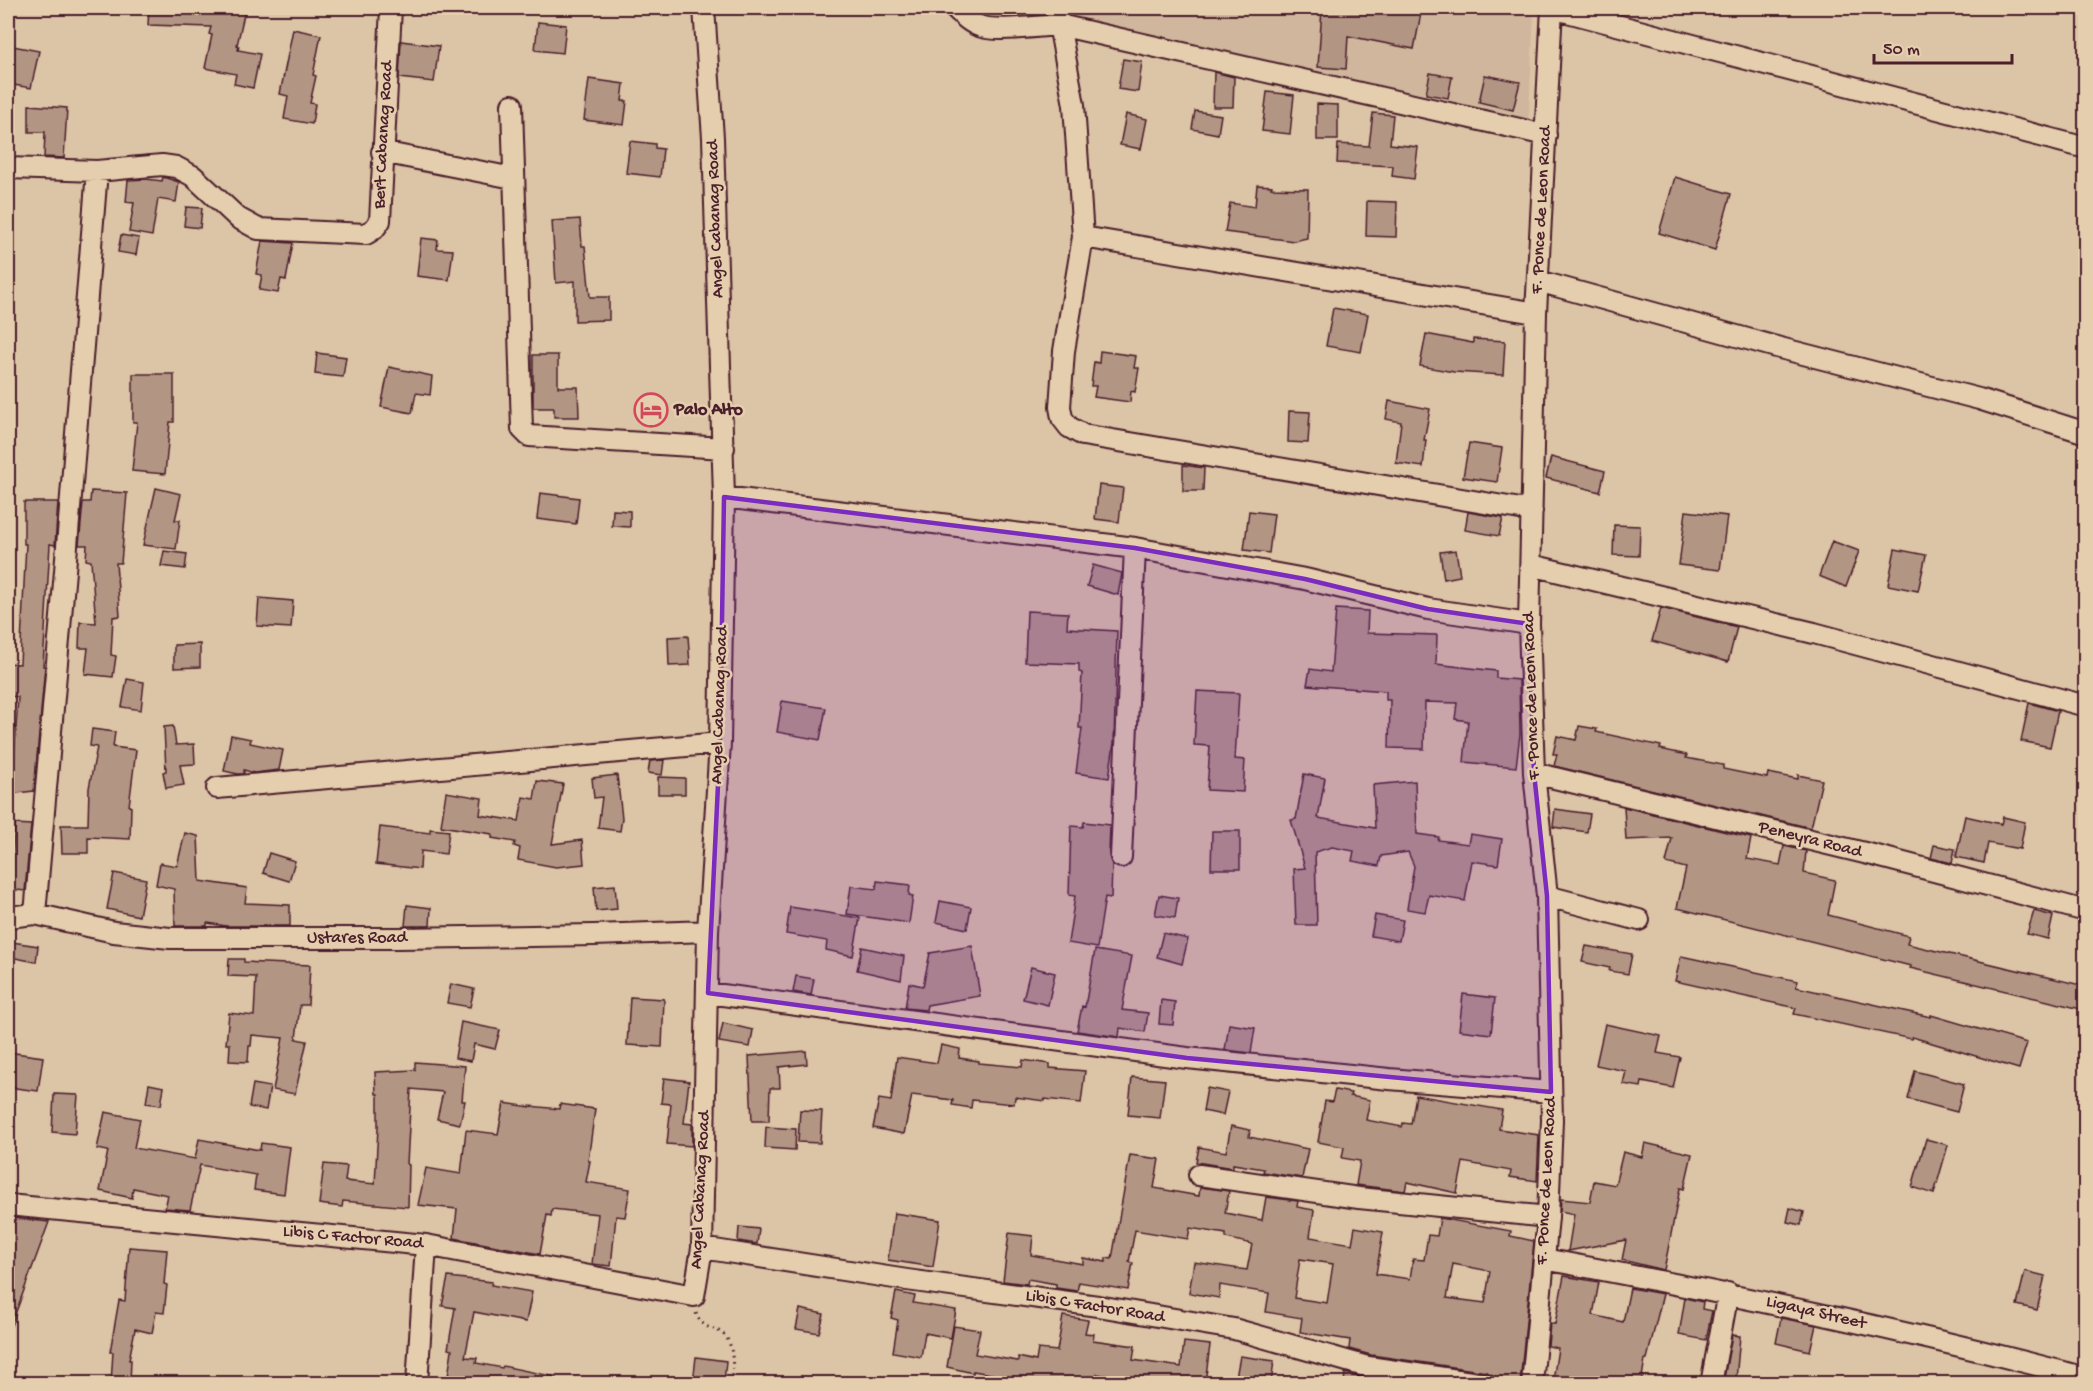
<svg xmlns="http://www.w3.org/2000/svg" width="2093" height="1391" font-family="'Gochi Hand',sans-serif">
  <rect width="100%" height="100%" fill="#dcc4a6"/>
  <filter id="ink" filterUnits="userSpaceOnUse"><feTurbulence type="fractalNoise" baseFrequency=".0167" numOctaves="2"/><feDisplacementMap in="SourceGraphic" scale="12" xChannelSelector="R" yChannelSelector="G"/><feConvolveMatrix kernelMatrix="1 2 1 2 8 2 1 2 1" color-interpolation-filters="sRGB"/></filter>
  <g filter="url(#ink)">
    <path fill="#d0b69c" d="M1061 8H1534L1528 131 1059 25Z"/>
    <path fill="#b39584" stroke="#4a1f2b" stroke-width="1.5" fill-rule="evenodd" d="M149 8H234L245 10 237 45 239 46 238 50 260 54 253 88 234 84 236 74 205 68 212 35 209 34 211 27 148 25Z
      M1368 8H1422L1414 49 1348 36 1346 69 1318 67 1322 9 1367 11Z
      M538 22 566 25 563 53 535 50Z
      M293 29 321 35 313 75 316 76 310 103 315 104 312 124 284 119 288 96 280 94Z
      M401 41 439 46 434 82 399 78Z
      M13 46 39 51 31 88 8 84V72Z
      M1123 59 1142 62 1138 92 1118 89Z
      M1214 72 1234 77 1233 107H1213Z
      M1430 73 1452 77 1448 98 1426 94Z
      M1485 75 1520 82 1513 110 1479 102Z
      M589 79 624 84 622 101H627L624 125 584 120Z
      M1267 92 1294 95 1290 134 1262 131Z
      M1317 104 1338 105V140H1317Z
      M29 105 67 108 64 158 44 157 45 132H29Z
      M1195 111 1221 115 1218 134 1192 129Z
      M1373 113 1393 115 1390 144 1418 147 1414 179 1392 176 1393 166 1337 163 1338 144 1369 146Z
      M1126 114 1147 119 1141 149 1120 145Z
      M630 141 655 144V148L663 149 660 177 626 173Z
      M163 177 179 182 176 202 158 199 152 236 129 232 134 203 126 202 128 180 146 179 162 181Z
      M1675 177 1731 194 1715 250 1659 233Z
      M1257 185 1272 186 1271 188 1308 189 1307 238 1294 241 1225 232 1230 203 1255 207Z
      M1367 201 1397 202 1396 237 1366 236Z
      M186 207 202 208 200 228 184 226Z
      M580 219 582 246H585L590 297H609V320L575 321V281L556 283 552 221Z
      M121 235 139 238 136 255 118 252Z
      M421 238 438 240 437 249 453 250 449 280 417 276Z
      M262 241 293 243 286 280 281 279 278 293 259 290 262 275 256 274Z
      M1333 308 1368 314 1361 352 1326 346Z
      M1426 334 1473 343V339L1505 341 1503 375 1454 372 1420 366Z
      M1100 351 1136 356 1134 368H1139L1135 392 1131 391 1130 402 1094 397 1096 386H1091L1094 362 1099 363Z
      M317 353 346 357 343 377 315 374Z
      M533 355H558V387H578L579 417H554V408H533Z
      M389 367 432 376 430 395 416 393 412 413 381 407Z
      M133 374H174V422H170L165 474 132 471 137 422H133Z
      M1389 401 1430 409 1424 440H1426L1423 467 1396 463 1401 422 1386 419Z
      M1289 411 1310 412 1308 443 1288 442Z
      M1469 443 1502 448 1497 482 1463 477Z
      M1551 457 1605 471 1600 492 1546 478Z
      M1183 465 1204 468 1203 491H1183Z
      M1099 485 1123 488 1119 522 1095 519Z
      M156 488 181 494 175 520H180L176 549 143 545Z
      M91 491 127 493 121 563H116L120 616 113 617 111 655 116 656 113 677 85 674 88 648H79L80 622 96 623 91 561 86 560 87 545H79L83 502H90Z
      M540 493 579 498 576 524 537 519Z
      M24 502H58L55 545 50 544 43 666H45L34 791 8 794V760L14 759 18 697 8 696V663L20 664 26 544H24Z
      M613 510 630 511V527L612 526Z
      M1249 511 1274 514 1269 553 1244 550Z
      M1686 511 1727 516 1720 570 1679 565Z
      M1468 512 1503 518 1499 536 1465 530Z
      M1614 525 1640 526 1639 556 1613 555Z
      M1832 541 1859 551 1846 587 1819 576Z
      M1895 549 1926 555 1918 591 1888 585Z
      M1456 550 1460 576 1444 579 1440 552Z
      M164 551 187 554 185 569 161 566Z
      M1093 565 1122 573 1118 595 1087 586Z
      M259 598 293 601 291 628 257 626Z
      M1661 608 1737 627 1728 662 1652 641Z
      M1336 609 1368 611 1367 633 1437 635 1436 664 1496 671V678L1519 680 1520 734 1516 767 1464 762 1468 721 1455 719 1457 703 1425 702 1424 749 1389 748 1390 700H1386V691L1307 685 1310 669 1331 672Z
      M1027 611 1068 613 1067 628 1117 631 1114 743 1109 778 1076 773 1082 728H1079L1082 673 1079 672V664L1025 662Z
      M688 636 690 665 669 666 668 637Z
      M200 644V667L174 668V645Z
      M127 679 144 682 141 710 122 707Z
      M1197 691 1239 693 1235 759 1245 760 1243 792 1207 790 1210 746 1194 745Z
      M782 701 826 708 820 740 777 732Z
      M2029 703 2058 711 2050 747 2021 741Z
      M173 726 176 745 194 744 195 764 180 765 184 785 166 788 163 772 166 771 164 727Z
      M1579 726 1597 729 1596 732 1661 746 1660 749 1687 755 1686 758 1723 765V769L1767 778 1768 773 1798 779V775L1822 780 1811 828 1554 766 1557 754H1553L1557 736 1576 740Z
      M92 729 115 732 113 747 136 750 129 806 131 807 130 839 88 837V853H62L61 825H88L89 788 97 747 90 746Z
      M231 735 251 739 250 743 283 750 279 770 254 773 244 770V774H238L224 771Z
      M664 760 662 775 648 773 650 761Z
      M1304 774 1325 778 1318 818 1375 828 1373 785 1415 781 1417 834 1439 837 1438 840 1468 844 1470 834 1502 839 1498 865 1472 861 1465 901 1429 895 1425 912 1407 909 1414 866 1408 852 1381 856 1379 866 1352 861 1354 851 1332 847 1315 852 1317 925H1296L1294 869 1305 868 1291 820 1296 819Z
      M617 775 622 818 620 831 598 828 602 797 594 798 592 778Z
      M658 777 685 778V794H658Z
      M537 781 563 784 552 844 582 840 584 864 556 867 518 860 520 848 514 846 515 842 492 838V834L441 826 446 792 482 798 480 815 519 821 523 797 534 799Z
      M1624 807 1751 838 1747 859 1780 865 1784 846 1806 851 1804 873 1835 880 1828 915 1909 936 1907 944 2085 986V1010L1910 968 1911 966 1677 908 1686 868 1666 863 1672 838 1626 840Z
      M1555 809 1590 814 1587 832 1553 827Z
      M1965 816 2001 824 2003 817 2025 822 2020 849 1988 843 1984 863 1956 857Z
      M1084 822 1110 825 1109 856 1112 865 1111 898 1105 897 1097 948 1068 943 1075 896 1069 895 1071 826 1083 827Z
      M15 824 31 825 25 891 9 889Z
      M380 827 430 833V829L449 831 446 854 421 851 420 869 376 864Z
      M1212 831H1240V869H1211Z
      M185 833 198 836 200 881 247 888 245 903 290 905V926H226L207 923V926H175L174 889 156 885 160 863 177 866Z
      M1934 845 1955 849 1952 863 1931 858Z
      M269 853 295 861 289 881 263 873Z
      M114 873 146 879 139 916 107 909Z
      M877 881 910 885 909 895 913 896 909 923 847 914 851 886 876 889Z
      M615 885 617 909 596 911 594 887Z
      M1159 895 1178 898 1175 918 1155 915Z
      M940 901 971 907 967 929 936 922Z
      M407 905 431 908 430 926H405Z
      M790 907 860 918 853 956 826 950 827 941 786 934Z
      M2034 911 2053 916 2048 939 2027 934Z
      M1375 915 1403 920 1399 941 1371 936Z
      M1163 933 1188 939 1182 964 1157 957Z
      M12 942 38 946 36 962 10 957Z
      M972 946 980 996 927 1005 926 1010 905 1008 909 983 923 986 930 953Z
      M1586 946 1632 954 1628 974 1609 971 1610 968 1582 962Z
      M862 947 904 956 901 980 857 970Z
      M1095 950 1132 956 1122 1010 1148 1013 1145 1032 1120 1028 1119 1037 1077 1031 1082 1006 1085 1007Z
      M1681 956 1798 981 1796 987 1931 1017V1015L2027 1043 2019 1069 1912 1037 1911 1039 1794 1014 1796 1008 1675 981Z
      M229 959H244V962L310 965 308 1005H300L296 1039 307 1041 295 1094 273 1090 283 1038 252 1035 251 1046H249L248 1062 229 1061 230 1044H226L229 1013 254 1016 256 977 228 976Z
      M1031 967 1055 973 1048 1005 1023 999Z
      M796 976 814 979 811 995 793 992Z
      M451 984 474 989 470 1007 447 1003Z
      M1463 994 1495 998 1491 1034 1459 1030Z
      M630 997 664 999 662 1047 627 1045Z
      M1161 1000 1175 1002 1173 1025 1159 1024Z
      M461 1022 500 1030 495 1049 474 1044 471 1061 455 1058Z
      M723 1023 753 1030 750 1047 719 1042Z
      M1229 1024 1255 1028 1251 1053 1225 1050Z
      M1605 1024 1661 1036 1657 1053 1680 1057 1673 1088 1642 1082 1641 1087 1623 1084 1626 1071 1596 1065Z
      M941 1045 960 1049 959 1058 979 1061V1063L1022 1067 1023 1060 1050 1064V1068L1085 1071 1081 1103 1045 1099V1101L1015 1097 1014 1104 972 1100 971 1108 952 1105 953 1100 912 1095 904 1134 873 1128 879 1099 891 1101 897 1057 937 1063Z
      M806 1051 807 1064 779 1067 780 1088H770L769 1121H752L749 1056Z
      M8 1052 43 1057 38 1091 8 1087Z
      M415 1062 465 1066 462 1101H465L460 1124 437 1119 443 1092 411 1089 407 1164 409 1165 408 1207 343 1201 342 1207 319 1204 324 1164 347 1166 345 1181 375 1184 378 1128V1094H376L375 1072 415 1070Z
      M1915 1071 1964 1084 1957 1112 1908 1099Z
      M1132 1077 1165 1080 1160 1118 1128 1115Z
      M664 1078 689 1081 684 1123 692 1124V1146L667 1144 671 1104 661 1103Z
      M149 1084 164 1087 161 1105 146 1103Z
      M253 1084 270 1087 266 1110 249 1107Z
      M1207 1088 1228 1092 1223 1115 1203 1111Z
      M1335 1090 1351 1093 1350 1096 1370 1100 1366 1120 1402 1127 1403 1123 1411 1124 1416 1095 1502 1110 1499 1129 1539 1135 1537 1181 1510 1177 1511 1171 1463 1162 1457 1193 1407 1182 1405 1191 1356 1185 1360 1161 1342 1158 1344 1147 1318 1142 1325 1101 1332 1102Z
      M54 1094 78 1095 75 1134 52 1132Z
      M504 1103 530 1107V1106L559 1109 560 1104 595 1109 588 1161H590L586 1182 630 1189 625 1217 616 1216 611 1266 592 1264 598 1214 552 1209 551 1216 547 1215 540 1254 454 1238 457 1209 418 1205 426 1168 461 1174 466 1130 498 1134Z
      M800 1110 822 1111 820 1143 798 1142Z
      M105 1112 140 1119 134 1148 195 1159 199 1139 260 1150 261 1143 290 1147 284 1194 254 1190 256 1175 200 1165 190 1210 165 1208 168 1195 133 1188 132 1198 100 1191 108 1151 97 1149Z
      M1231 1126 1250 1130 1249 1137 1308 1149 1302 1178 1263 1172 1264 1169 1233 1164V1168L1196 1162 1199 1147 1226 1152Z
      M766 1127 796 1129 795 1150 765 1148Z
      M1926 1139 1948 1145 1934 1194 1912 1187Z
      M1645 1143 1692 1154 1684 1189 1680 1188 1664 1270 1622 1260 1626 1240 1568 1251 1574 1214 1560 1211 1561 1199 1590 1202 1594 1181 1615 1185 1623 1152 1642 1157Z
      M1130 1155 1159 1159 1154 1188 1199 1196 1200 1187 1229 1191 1225 1213 1262 1220 1266 1197 1298 1201 1297 1207 1314 1210 1310 1237 1352 1244 1355 1227 1383 1232 1376 1274 1410 1279 1413 1259 1424 1260 1428 1235 1437 1236 1440 1218 1511 1231 1510 1236 1534 1241 1520 1383 1496 1380 1493 1375 1487 1372 1371 1355 1349 1349 1350 1340 1300 1332 1302 1318 1266 1312 1269 1293 1220 1285 1219 1298 1189 1293 1194 1262 1247 1270 1252 1244 1226 1238V1234L1190 1228 1188 1239 1135 1230 1129 1262 1133 1263 1128 1290 1079 1282 1077 1291 1056 1288V1284L1028 1279 1027 1284 1003 1281 1009 1233 1033 1236 1031 1255 1083 1264V1258L1106 1262V1258L1112 1259ZM1300 1259 1333 1264 1327 1303 1294 1298ZM1453 1264 1490 1271 1485 1303 1447 1298Z
      M1790 1208 1804 1212 1801 1225 1787 1222Z
      M894 1213 940 1220 933 1267 888 1260Z
      M13 1218 49 1222 9 1331H8V1234Z
      M739 1227 759 1229 757 1244 738 1241Z
      M129 1247 167 1250 164 1284 167 1285 164 1313 156 1312 152 1333 135 1329 129 1360H131L130 1383H111L113 1352H110L119 1300 125 1301Z
      M2025 1271 2045 1276 2037 1310 2017 1305Z
      M1564 1276 1599 1282 1593 1315 1623 1322 1630 1288 1663 1294 1647 1359H1645L1641 1383H1569L1553 1381 1558 1348 1548 1346 1550 1323 1555 1324Z
      M448 1277 492 1282 491 1285 532 1292 526 1322 474 1312 465 1357 477 1358 476 1363 502 1368 503 1366 556 1377 555 1383H447L452 1350 448 1349 455 1308 442 1306Z
      M896 1292 915 1296 913 1303 956 1310 951 1338 925 1333 921 1357 893 1352 898 1320 891 1318Z
      M1685 1298 1703 1302 1702 1309 1712 1311 1706 1340 1679 1335Z
      M800 1309 824 1314 819 1333 796 1329Z
      M1063 1316 1088 1320 1085 1333 1094 1334 1093 1340 1135 1346 1133 1360 1181 1367 1184 1342 1210 1345 1205 1383H1158L1097 1374 1096 1383H1013L1014 1378 973 1371V1373L947 1367 954 1326 980 1330 975 1354 1018 1361V1357L1036 1361 1038 1349 1057 1351Z
      M1781 1318 1816 1325 1810 1351 1776 1343Z
      M1732 1335 1740 1336 1736 1380 1724 1378Z
      M1240 1356 1274 1361 1271 1383H1235Z
      M696 1357 726 1361 724 1383H693Z
      M1345 1373 1366 1379 1398 1383H1344Z"/>
    <g fill="none" stroke-linecap="round" stroke-linejoin="round">
      <g stroke="#4a1f2b" stroke-width="24">
        <path id="minor" d="M955 8C963 16 971 24 982 27 999 32 1039 26 1059 25L1546 135
          M1056 8 1074 105 1083 237 1064 351 1060 407 1062 418 1069 427 1083 435 1532 511
          M1552 8 2086 148
          M512 105 522 429 529 436 724 448
          M382 152 513 178
          M8 168 97 171 162 165 176 167 193 176 238 218 258 229 366 234 374 229 380 221 391 8
          M1083 237 1536 313
          M1538 281 1780 348 1979 399 2086 433
          M724 497 1135 548 1305 579 1428 609 1529 624
          M1531 565 1814 633 2086 706
          M1534 773 1877 856 2086 911
          M217 788 720 743
          M1121 857 1135 548
          M1547 896 1639 920
          M35 914 65 571 97 171
          M8 917 35 914 114 932 170 938H399L594 935 708 931
          M708 993 1187 1058 1389 1079 1551 1092
          M1199 1175 1359 1198 1548 1217
          M8 1205 426 1245 694 1296 702 1248 708 931 720 743 724 497 713 138 704 8
          M702 1248 907 1280 1098 1306 1234 1329 1368 1367 1485 1384
          M1544 1259C1726 1293 1907 1330 2086 1378
          M417 1384 426 1245
          M1532 1384 1548 1217 1552 1120 1547 896 1534 773 1529 624 1536 313 1552 8
          M1711 1384 1728 1293"/>
      </g>
      <path stroke="#4a1f2b" stroke-width="3" stroke-dasharray="1.5 4.5" stroke-linecap="butt" d="M696 1313C703 1332 715 1325 725 1336 735 1347 732 1370 733 1384"/>
      <use href="#minor" stroke="#e5ceae" stroke-width="20"/>
    </g>
  </g>
  <path fill="#7b2cbf" fill-opacity="0.2" stroke="#7b2cbf" stroke-width="4.5" stroke-linejoin="round" d="M724 497 1135 548 1305 579 1428 609 1529 624 1534 773 1547 896 1551 1092 1187 1058 708 993 720 743Z"/>
  <defs>
    <g id="hotel-ring" transform="scale(1.725)"><circle r="9.5" fill="#e5ceae" stroke="#d1495b" stroke-width="1.5"/><path d="M-6-4.5h1.5V1H6V5H4.5V3h-9V5H-6ZM-4 0a1.8 1.8 0 1 1 3.6 0ZM.5 0V-2.5h3Q6-2.5 6 0Z" fill="#d1495b"/></g>
  </defs>
  <g fill-rule="evenodd">
    <use href="#hotel-ring" x="651" y="410"/>
  </g>
  <g text-anchor="middle" dominant-baseline="central" stroke-width="5" stroke-linejoin="round" paint-order="stroke">
    <g font-size="18" fill="#4a1f2b" stroke="#e5ceae">
      <text transform="translate(384 135) rotate(-87)">Bert Cabanag Road</text>
      <text transform="translate(1542 210) rotate(-87)">F. Ponce de Leon Road</text>
      <text transform="translate(716 219) rotate(-92)">Angel Cabanag Road</text>
      <text transform="translate(1532 696) rotate(-92)">F. Ponce de Leon Road</text>
      <text transform="translate(720 705) rotate(-88)">Angel Cabanag Road</text>
      <text transform="translate(1810 840) rotate(14)">Peneyra Road</text>
      <text x="357" y="938">Ustares Road</text>
      <text transform="translate(1547 1181) rotate(-87)">F. Ponce de Leon Road</text>
      <text transform="translate(701 1190) rotate(-87)">Angel Cabanag Road</text>
      <text transform="translate(353 1238) rotate(5)">Libis C Factor Road</text>
      <text transform="translate(1095 1307) rotate(9)">Libis C Factor Road</text>
      <text transform="translate(1816 1313) rotate(13)">Ligaya Street</text>
    </g>
    <g font-size="18" font-weight="bold" fill="#4a1f2b" stroke="#e5ceae" text-anchor="start">
      <text x="674" y="410">Palo Alto</text>
    </g>
  </g>
  <rect width="2093" height="1391" fill="none" stroke="#e5ceae" stroke-width="30"/>
  <rect x="15" y="15" width="2063" height="1361" fill="none" stroke="#4a1f2b" stroke-width="2" filter="url(#ink)"/>
  <path d="M1874 54v9h138v-9" fill="none" stroke="#4a1f2b" stroke-width="3"/>
  <text x="1883" y="54" font-size="18" fill="#4a1f2b" stroke="#e5ceae" stroke-width="4.5" paint-order="stroke">50 m</text>
</svg>
